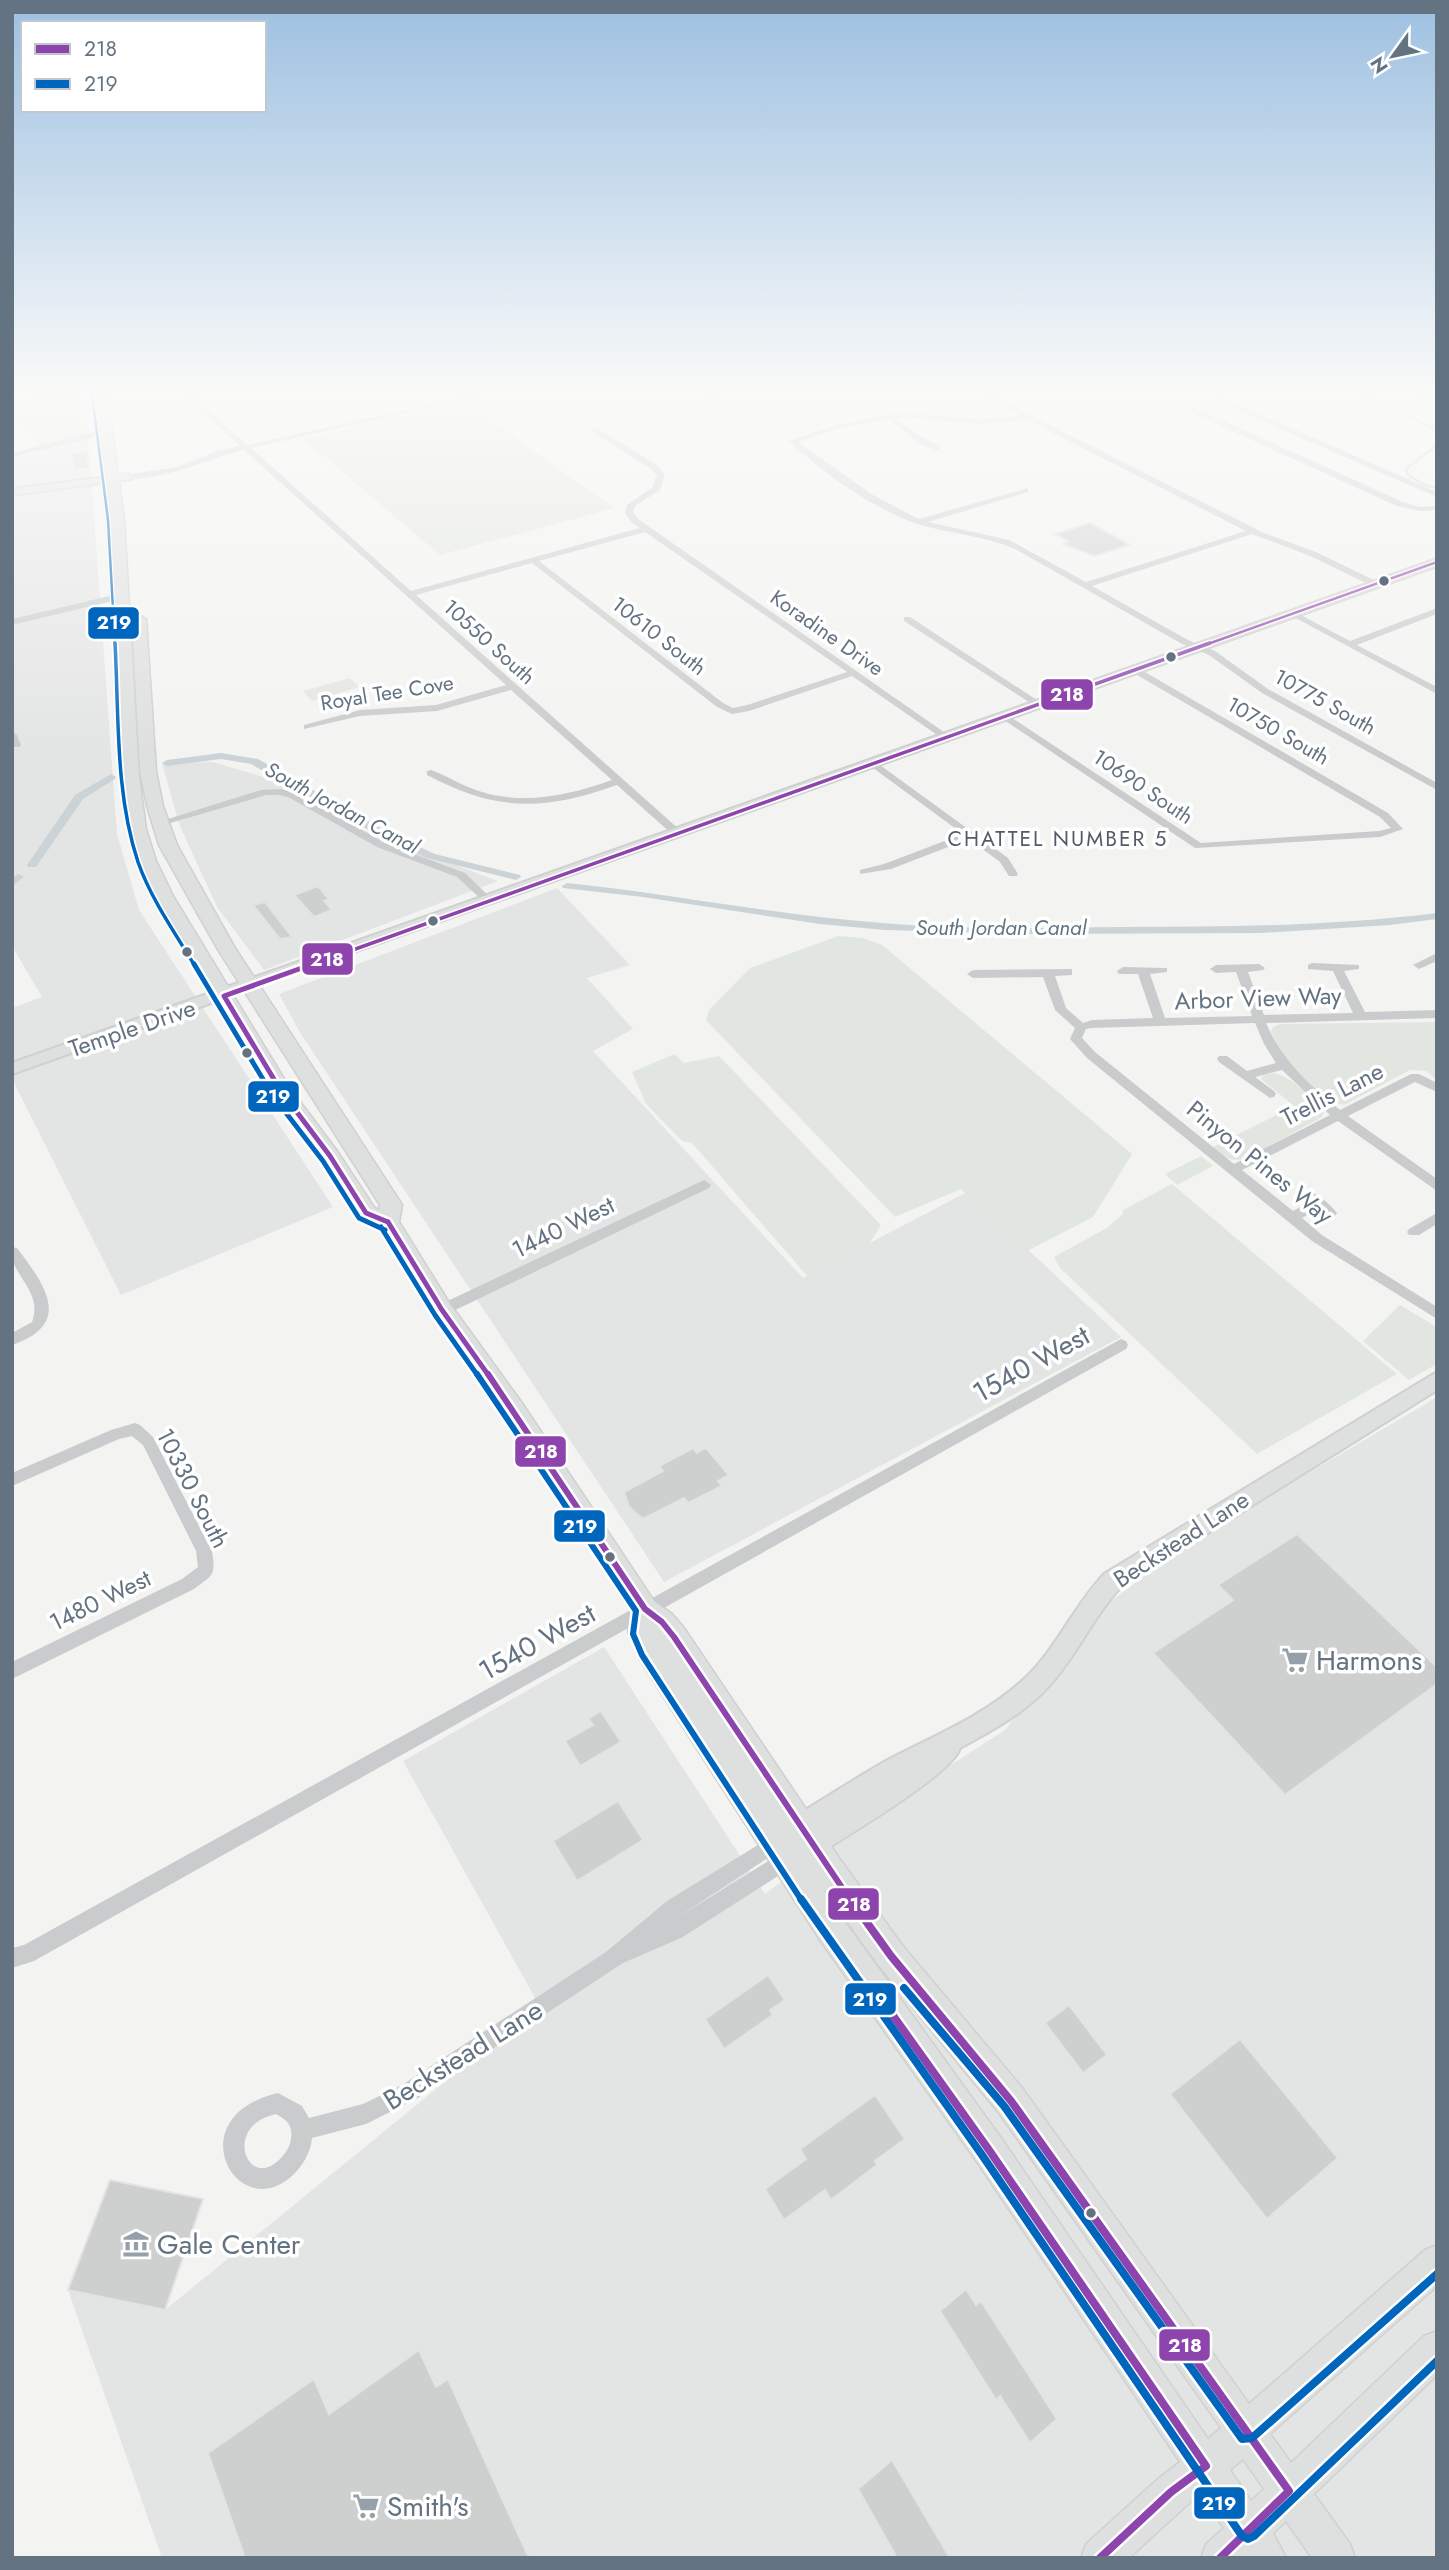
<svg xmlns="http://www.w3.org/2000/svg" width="1449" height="2570" font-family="Jost,sans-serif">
  <rect width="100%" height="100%" fill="#f3f4f2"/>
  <path fill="#e3e5e4" d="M26 393H85L117 834 139 910 333 1207 121 1295 12 1079V1008L42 997 12 946V458L42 450 12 417V411L32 406Z
    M213 762 280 782 351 826 498 881 264 970 217 907 179 824 162 763Z
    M557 888 630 965 587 978 633 1029 593 1051 803 1278 967 1192 1121 1337 664 1582 299 1031 279 994Z
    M1437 1397V2558H162L68 2290 165 2310 539 2005 403 1761 604 1647 765 1894 844 1834 1005 1730 1097 1612 1180 1549Z"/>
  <path fill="#e2e6e0" d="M465 402 614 508 440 555 304 439Z
    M350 678 359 687 312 701 303 691Z
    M838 936 863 938 882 945 1132 1154 1093 1217 1027 1251 961 1189 895 1217 706 1020 709 1010 750 968Z
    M1437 1022V1080L1426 1071 1410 1070 1344 1105C1311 1097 1285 1061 1271 1032L1273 1027 1280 1024Z
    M675 1054 684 1063 719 1056 881 1225 866 1249 808 1277 692 1143 682 1141 646 1104 632 1072Z
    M1274 1073C1288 1075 1318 1100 1324 1112L1322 1117 1246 1159C1231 1162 1223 1157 1211 1148L1294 1106 1261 1079 1263 1075Z
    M1201 1156 1213 1166 1177 1185 1165 1174Z
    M1172 1184 1397 1374 1257 1454 1060 1268 1054 1257 1107 1228 1123 1214V1210Z
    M1400 1305 1437 1327V1364L1409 1380 1363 1341Z"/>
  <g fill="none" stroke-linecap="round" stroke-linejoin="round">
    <path stroke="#ccd3d7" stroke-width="2.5" d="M1354 393 1399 410 1437 431
      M1437 445 1406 469 1408 475 1425 485 1437 488"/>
    <path fill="#ccd3d7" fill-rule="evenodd" d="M221 753 258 759 391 834 435 854 520 875 521 877 516 880 427 858 383 838 251 764 221 759 167 766 162 763 167 760Z
      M111 774 116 777 115 779 83 799 36 867H28L27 865 75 795Z
      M19 874 24 877 12 886V877Z
      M567 883C672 894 776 915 882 923 961 930 1041 928 1120 927 1226 927 1331 926 1437 913V919L1390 925 1261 933 1032 934 885 930 820 924 643 897 563 888 562 886Z"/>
  </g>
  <path fill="#cecfcf" stroke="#e2e3e2" stroke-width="2" d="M87 451 89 469H74L71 453Z
    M1090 523 1116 537 1130 545 1094 556 1063 544 1069 542 1055 534Z
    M318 886 329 899 324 901 332 910 314 917 294 895Z
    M265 902 292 937 280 939 253 905Z
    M693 1448 697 1453 706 1448 729 1475 718 1481 722 1486 688 1503 684 1498 643 1519 629 1507 624 1492 663 1471 659 1466Z
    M1297 1534 1437 1667V1684L1285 1795 1153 1653 1233 1600 1218 1585Z
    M601 1711 621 1742 580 1766 565 1741 593 1725 588 1719Z
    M618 1801 643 1840 577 1881 553 1841Z
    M768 1975 785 2000 770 2010 773 2015 724 2049 705 2019Z
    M1069 2005 1107 2055 1083 2073 1045 2023Z
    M1240 2039 1338 2158 1267 2219 1170 2094Z
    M875 2095 905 2139 875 2161 877 2165 831 2200 825 2190 784 2220 765 2189 806 2159 800 2149Z
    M110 2180 203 2199 165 2310 68 2290Z
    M966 2289 976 2305 981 2301 1057 2419 1030 2443 1000 2396 996 2400 940 2311Z
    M419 2350 436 2387 448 2379 529 2558H245L208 2453 314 2379 329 2414Z
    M892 2460 950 2558H897L858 2489Z"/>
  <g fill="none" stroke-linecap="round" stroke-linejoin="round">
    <g stroke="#cfd0d0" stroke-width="4">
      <path id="secondary" d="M128 474 133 477 132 479 12 495V489Z
        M1437 559V566L12 1074V1063Z
        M1437 1372V1390L1120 1588C1092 1618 1077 1656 1049 1686 1025 1713 991 1731 960 1748 953 1774 840 1840 812 1858L803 1861 794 1858 791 1848 774 1856 765 1853 761 1844 765 1835C805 1811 844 1785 884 1762 931 1737 983 1717 1023 1680 1056 1650 1073 1607 1104 1574Z"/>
    </g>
    <g stroke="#cfd0d0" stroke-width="3">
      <path id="primary" d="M95 393H107L124 519 139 777 146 829 156 861 173 896 289 1087 337 1151 374 1207 379 1210 380 1205 217 948 159 845 147 806 140 771 132 619 139 615 146 619 156 771 163 806 177 845 235 948 399 1200 402 1205 399 1222 450 1304 522 1403 654 1601 672 1614 684 1628 839 1858 902 1945 1023 2089 1249 2404 1425 2250 1437 2245V2286L1270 2434 1291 2463 1424 2336 1437 2331V2375L1314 2494 1350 2544 1355 2558H1312L1286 2521 1273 2533 1286 2558H1201L1206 2544 1224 2528 1200 2493 1129 2558H1081L1086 2544 1158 2479 1180 2462 977 2162 820 1940 640 1660 628 1632 631 1611 504 1417 434 1316 380 1228 358 1219 323 1161 274 1096 155 896 138 861 130 829 123 777 110 519ZM658 1637 817 1880 880 1967 999 2113 1221 2428 1208 2439 1001 2138 842 1918ZM1243 2459 1264 2489 1251 2501 1230 2470Z"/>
    </g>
    <path fill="#c9cbcc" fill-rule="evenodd" d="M182 393H189L247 445 483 393H497L251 448 411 591 640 528 632 523 625 513 627 505 653 487 657 475 651 469 590 430 597 428 657 465 665 475 660 490 635 506 633 513 638 519 951 737 943 739 852 676 749 711 732 714 717 707 532 563 416 595 681 831V835H673L617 785C544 811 497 812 427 775V771L431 770C448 776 464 787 482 792 526 805 570 795 612 780L511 690 437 711 360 716 304 729V725L360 710 436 705 506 685 244 450C205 459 167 480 125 479V475L177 467 217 451 240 446ZM645 532 847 672 747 705 733 708 723 703 539 561Z
      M697 393H706L729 404 722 406Z
      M977 393H986L1264 533 1316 552 1378 582V586H1372L1310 556 1252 534 1092 586 1188 640 1215 651 1268 689 1437 783V790L1262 693 1209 655 1182 644 1015 549C985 536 952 534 921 525 879 513 820 471 789 441L835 425 885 415 916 414 982 419 1021 416ZM916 418 982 424 1027 420 1246 531 1086 582 1009 540 928 522 1028 492V488L919 519 873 495 798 442 839 428 889 419C903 430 921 449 939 450V446L917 434 897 419Z
      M1411 393H1421L1437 399V404Z
      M1218 398H1224L1437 492V497L1218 402Z
      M1188 402 1198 409 1403 502 1420 507 1437 506V510L1420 511 1397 506 1192 413 1184 404Z
      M107 429H110V433L12 457V453Z
      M122 593 126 596 125 598 12 625V619Z
      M1437 608V614L1357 645 1437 687V694L1288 614 1295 612 1350 641Z
      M904 617H910L1043 704 1035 706 904 621Z
      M1132 668H1138L1388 813 1403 829 1380 837 1195 848 998 716 1006 714 1201 843 1379 831 1391 828 1380 817 1132 672Z
      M12 732 17 735 21 745 19 747H12Z
      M873 760 1008 858 1018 874 1017 876H1009L1000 862 969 839 891 869 860 874V870L884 864 963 834 869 765 868 763Z
      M281 789 298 794 385 843 465 873 493 900 488 903 484 902 457 877 377 847 290 798 280 795H266L160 826 155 823 261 790Z
      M1437 953V961L1419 969 1413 965Z
      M1312 963 1359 965V969L1344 971 1365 1012 1437 1010V1018L1266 1023C1282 1060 1309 1085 1340 1110L1411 1074H1419L1437 1083V1092L1415 1082 1348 1116 1437 1179V1191L1338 1121 1242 1170 1293 1211 1308 1203 1299 1194 1301 1191C1314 1189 1329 1203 1337 1213L1335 1216H1325L1317 1210 1302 1218 1322 1235 1437 1307V1319L1312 1241 1087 1058 1070 1039 1075 1028 1055 1010 1043 977 973 978 967 974 973 970 1072 969V975L1055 976 1066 1008 1083 1023 1092 1020 1153 1018 1138 974H1119L1117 971 1123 967 1167 968V972L1150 974 1165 1018 1252 1016 1236 972 1216 973 1210 969 1216 965 1259 964 1265 968 1263 970 1248 972 1264 1015 1353 1013 1333 971 1308 969V965ZM1255 1023 1264 1044 1276 1063 1247 1071 1227 1056H1219L1217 1059 1219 1062 1270 1098 1274 1097 1276 1094 1274 1091 1255 1077 1282 1070 1330 1115 1234 1164 1095 1052 1082 1038 1086 1029 1092 1028Z
      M704 1180 711 1185 709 1188 447 1314H437L435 1310 437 1306Z
      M1437 1213V1224L1419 1235H1409L1407 1232 1409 1229Z
      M12 1247 17 1248C45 1285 74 1324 12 1345V1333L32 1322C41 1297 23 1284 14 1264 11 1259 12 1253 12 1247Z
      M1121 1339 1126 1341 1128 1345 1126 1349 34 1961 12 1968V1948L24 1945Z
      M135 1423 140 1425 153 1437 212 1551C216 1576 213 1575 194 1589L12 1679V1662L182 1579 198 1567 196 1551 143 1445 132 1436 119 1439 12 1486V1473L111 1430Z
      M774 1835 780 1838 783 1844 780 1850 675 1919 778 1855 785 1852 792 1855 794 1861 792 1867 681 1938 623 1963 416 2099 366 2124 312 2138C311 2152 302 2167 292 2176 236 2226 177 2116 278 2093L302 2106 309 2118 363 2104 402 2085 606 1952 667 1901ZM276 2114C287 2120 293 2125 291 2139 290 2147 286 2152 281 2158 248 2193 221 2126 276 2114Z"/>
    <use href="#secondary" fill="#dedfdf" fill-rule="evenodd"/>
    <use href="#primary" fill="#dedfdf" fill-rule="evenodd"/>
    <g stroke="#fff" stroke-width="5">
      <path id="bus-1-far4" d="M1205 645 1437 562"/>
    </g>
    <g stroke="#fff" stroke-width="7">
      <path id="bus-1-far3" d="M308 966 1210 643"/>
    </g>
    <g stroke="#fff" stroke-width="10">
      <path id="bus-1-far2" d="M313 964 224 996 281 1091 330 1156 366 1213 388 1222
        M388 1222 442 1310 489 1376"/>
    </g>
    <g stroke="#fff" stroke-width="11">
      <path id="bus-1-far1" d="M488 1374 645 1609 662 1622 674 1637 851 1901"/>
    </g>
    <g stroke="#fff" stroke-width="13">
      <path id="bus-1" d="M850 1899 891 1956 1011 2101 1289 2491 1220 2558
        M884 2003 989 2150 1206 2466 1171 2492 1100 2558"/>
    </g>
    <g stroke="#fff" stroke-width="5">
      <path id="bus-2-far4" d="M92 394 108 520 115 645"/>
    </g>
    <g stroke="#fff" stroke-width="7">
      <path id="bus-2-far3" d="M115 643C119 715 115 793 138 862 151 899 175 933 195 966"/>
    </g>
    <g stroke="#fff" stroke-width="10">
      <path id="bus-2-far2" d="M194 964 273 1096 323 1161 359 1218 385 1230
        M381 1227 435 1315 478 1376"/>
    </g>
    <g stroke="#fff" stroke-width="11">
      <path id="bus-2-far1" d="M477 1374 636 1611 633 1634 642 1655 802 1901"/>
    </g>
    <g stroke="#fff" stroke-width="13">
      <path id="bus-2" d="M801 1899 982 2155 1242 2536 1248 2539 1254 2536 1437 2361
        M904 1988 1004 2106 1242 2439 1252 2438 1437 2274"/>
    </g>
    <use href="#bus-1-far4" stroke="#8e44ad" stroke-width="2.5"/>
    <use href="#bus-1-far3" stroke="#8e44ad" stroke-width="3.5"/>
    <use href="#bus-1-far2" stroke="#8e44ad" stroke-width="5"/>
    <use href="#bus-1-far1" stroke="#8e44ad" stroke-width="6"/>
    <use href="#bus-1" stroke="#8e44ad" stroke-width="8"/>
    <use href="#bus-2-far4" stroke="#0065bd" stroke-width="2.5"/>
    <use href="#bus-2-far3" stroke="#0065bd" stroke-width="3.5"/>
    <use href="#bus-2-far2" stroke="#0065bd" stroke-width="5"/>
    <use href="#bus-2-far1" stroke="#0065bd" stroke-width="6"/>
    <use href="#bus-2" stroke="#0065bd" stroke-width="8"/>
  </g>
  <linearGradient id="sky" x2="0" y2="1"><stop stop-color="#9dc0e1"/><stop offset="0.52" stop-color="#fafaf9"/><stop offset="1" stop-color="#fafaf9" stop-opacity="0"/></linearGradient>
  <rect width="1449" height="753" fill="url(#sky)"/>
  <defs>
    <g id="supermarket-bare" transform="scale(2.1)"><path d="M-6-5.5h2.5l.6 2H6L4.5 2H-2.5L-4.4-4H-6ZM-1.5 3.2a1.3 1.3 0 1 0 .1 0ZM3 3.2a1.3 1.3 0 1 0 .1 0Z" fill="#96a0a9" stroke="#fff" stroke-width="2.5" paint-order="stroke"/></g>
    <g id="museum-bare" transform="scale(2.1)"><path d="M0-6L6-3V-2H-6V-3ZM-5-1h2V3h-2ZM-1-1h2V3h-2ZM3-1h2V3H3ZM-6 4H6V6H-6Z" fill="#96a0a9" stroke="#fff" stroke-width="2.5" paint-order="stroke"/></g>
  </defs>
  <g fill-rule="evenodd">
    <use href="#supermarket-bare" x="1295" y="1660"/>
    <use href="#museum-bare" x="136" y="2244"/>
    <use href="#supermarket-bare" x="366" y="2506"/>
  </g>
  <g fill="#647381" stroke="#fff" stroke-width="2.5">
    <circle cx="1384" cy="581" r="6"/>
    <circle cx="1171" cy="657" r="6"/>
    <circle cx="433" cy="921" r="6"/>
    <circle cx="187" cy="952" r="6"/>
    <circle cx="247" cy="1053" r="6"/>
    <circle cx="610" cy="1557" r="6"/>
    <circle cx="1091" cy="2213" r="6"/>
  </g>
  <g text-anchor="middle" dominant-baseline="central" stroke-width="7" stroke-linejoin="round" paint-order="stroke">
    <g font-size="21" fill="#647381" stroke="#fff">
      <text transform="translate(827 633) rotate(35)">Koradine Drive</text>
      <text transform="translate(659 636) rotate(38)">10610 South</text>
      <text transform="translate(489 642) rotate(42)">10550 South</text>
      <text transform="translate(387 693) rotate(-9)">Royal Tee Cove</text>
      <text transform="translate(1325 702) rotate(29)">10775 South</text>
      <text transform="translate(1278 731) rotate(30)">10750 South</text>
      <text transform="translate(1143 787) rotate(34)">10690 South</text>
    </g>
    <g font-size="21" font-style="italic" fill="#60747f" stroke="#fff">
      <text transform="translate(342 808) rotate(28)">South Jordan Canal</text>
      <text x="1001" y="928">South Jordan Canal</text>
    </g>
    <g font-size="21" letter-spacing="2" fill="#525c67" stroke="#fff">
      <text x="1058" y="839">CHATTEL NUMBER 5</text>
    </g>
    <g font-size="24" fill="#647381" stroke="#fff">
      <text transform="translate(1258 998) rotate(-2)">Arbor View Way</text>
      <text transform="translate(132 1028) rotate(-19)">Temple Drive</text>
      <text transform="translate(1332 1094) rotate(-27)">Trellis Lane</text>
      <text transform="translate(1260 1162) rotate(39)">Pinyon Pines Way</text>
      <text transform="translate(563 1227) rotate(-26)">1440 West</text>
      <text transform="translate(193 1488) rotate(63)">10330 South</text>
      <text transform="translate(1181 1539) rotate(-33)">Beckstead Lane</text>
      <text transform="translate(100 1600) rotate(-26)">1480 West</text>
    </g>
    <g font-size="28" fill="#647381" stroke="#fff">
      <text transform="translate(1031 1364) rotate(-29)">1540 West</text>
      <text transform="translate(537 1642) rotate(-29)">1540 West</text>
      <text transform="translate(463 2055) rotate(-32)">Beckstead Lane</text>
    </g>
    <g font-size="28" fill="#647381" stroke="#fff" text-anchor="start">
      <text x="1316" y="1660">Harmons</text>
      <text x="157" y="2244">Gale Center</text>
      <text x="387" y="2506">Smith's</text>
    </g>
  </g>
  <g stroke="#fff" stroke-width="2.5">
    <rect x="87" y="606" width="53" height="34" rx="7" fill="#0065bd"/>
    <rect x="1040" y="678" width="54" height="33" rx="7" fill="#8e44ad"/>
    <rect x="301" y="942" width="53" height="34" rx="7" fill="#8e44ad"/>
    <rect x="247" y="1080" width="53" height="33" rx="7" fill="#0065bd"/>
    <rect x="514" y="1435" width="53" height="33" rx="7" fill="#8e44ad"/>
    <rect x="553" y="1509" width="53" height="34" rx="7" fill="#0065bd"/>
    <rect x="827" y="1887" width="53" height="34" rx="7" fill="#8e44ad"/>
    <rect x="844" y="1982" width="53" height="34" rx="7" fill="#0065bd"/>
    <rect x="1158" y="2328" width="53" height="34" rx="7" fill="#8e44ad"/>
    <rect x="1193" y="2486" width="53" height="34" rx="7" fill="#0065bd"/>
  </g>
  <g font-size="19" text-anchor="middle" font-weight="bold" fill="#fff">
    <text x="114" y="629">219</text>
    <text x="1067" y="701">218</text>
    <text x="327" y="966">218</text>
    <text x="273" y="1103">219</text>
    <text x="541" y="1458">218</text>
    <text x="580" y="1533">219</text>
    <text x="854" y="1911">218</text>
    <text x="870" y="2006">219</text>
    <text x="1185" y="2352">218</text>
    <text x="1219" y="2510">219</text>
  </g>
  <rect width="1449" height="2570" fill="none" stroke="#647381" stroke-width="28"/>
  <rect x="21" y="21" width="245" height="91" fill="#ffffff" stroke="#c1c7cd" stroke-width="2"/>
  <rect x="35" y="44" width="35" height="10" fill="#8e44ad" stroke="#c1c7cd" stroke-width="2"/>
  <text x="84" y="56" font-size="21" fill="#647381">218</text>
  <rect x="35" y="79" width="35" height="10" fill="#0065bd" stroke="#c1c7cd" stroke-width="2"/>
  <text x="84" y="91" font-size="21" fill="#647381">219</text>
  <g transform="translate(1393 56) rotate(237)" stroke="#ffffff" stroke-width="5" paint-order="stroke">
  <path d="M0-5L12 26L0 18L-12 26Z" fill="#647381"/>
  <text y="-10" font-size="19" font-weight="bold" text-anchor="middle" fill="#647381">N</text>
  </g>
</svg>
